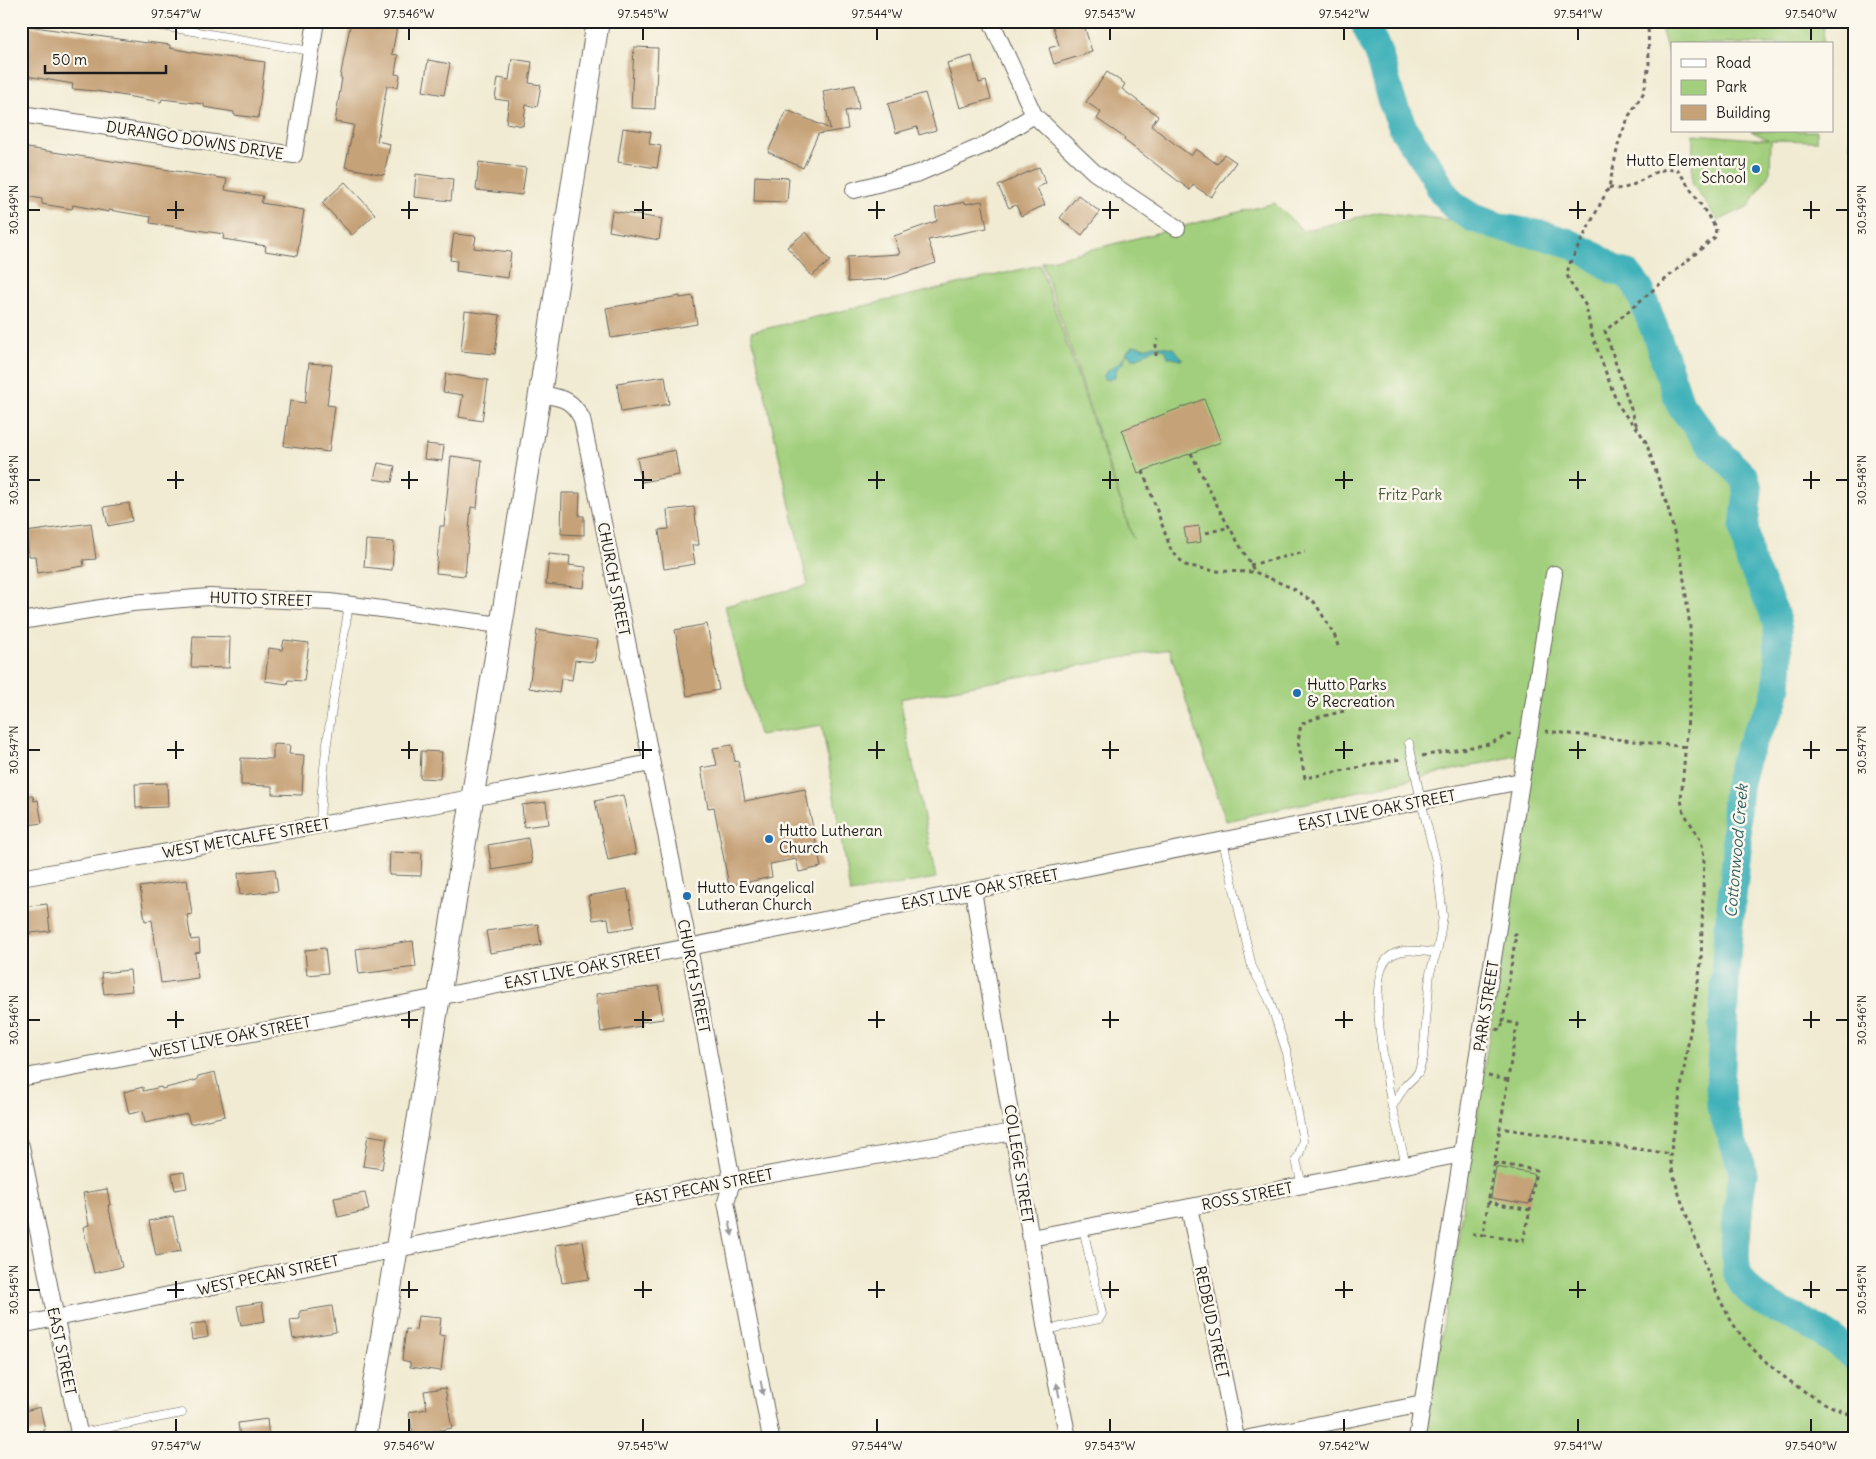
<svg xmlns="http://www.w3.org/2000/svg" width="1876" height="1459" font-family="Delius,sans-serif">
  <rect width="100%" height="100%" fill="#fbf7ec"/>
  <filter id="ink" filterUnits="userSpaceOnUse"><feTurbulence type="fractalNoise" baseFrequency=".02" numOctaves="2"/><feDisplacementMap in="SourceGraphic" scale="10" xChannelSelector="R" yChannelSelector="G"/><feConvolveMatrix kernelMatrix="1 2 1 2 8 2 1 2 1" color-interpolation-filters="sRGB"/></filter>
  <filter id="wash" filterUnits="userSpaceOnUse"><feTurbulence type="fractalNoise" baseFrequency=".0096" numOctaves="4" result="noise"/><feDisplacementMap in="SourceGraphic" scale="20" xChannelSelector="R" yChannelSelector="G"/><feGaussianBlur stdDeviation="1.12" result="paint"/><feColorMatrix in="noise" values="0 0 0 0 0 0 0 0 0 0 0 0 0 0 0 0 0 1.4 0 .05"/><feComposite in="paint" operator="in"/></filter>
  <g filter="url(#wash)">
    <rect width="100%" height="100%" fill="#f1ebd3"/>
    <path fill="#a2cf7d" stroke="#5f764c" d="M1659 21H1824L1823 44H1672V67Z
      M1855 75V147H1850Z
      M1751 131H1817V141L1771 140 1770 172 1749 206 1718 221 1692 183 1693 134 1769 140Z
      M1275 203 1303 231 1379 212 1566 233 1613 258 1647 278 1672 350 1697 433 1743 477 1749 553 1777 619 1782 674 1752 760 1736 827 1726 1097 1754 1189 1747 1276 1855 1350V1438H1424L1460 1225 1533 752 1226 821 1169 649 900 699 936 878 850 893 822 725 759 735 725 606 808 585 751 332 1040 265 1133 539 1042 262Z"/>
    <path fill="#42b2ba" stroke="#2f676b" d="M1154 345 1173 348 1183 359 1180 360 1168 357 1166 351C1155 343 1147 353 1138 358H1133L1127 353 1122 364 1116 370 1115 377 1108 380 1103 378C1106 369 1114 368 1120 362 1127 355 1129 340 1144 348Z"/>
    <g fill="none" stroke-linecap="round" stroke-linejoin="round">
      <path stroke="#42b2ba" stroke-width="29" d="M1364 21 1379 56 1391 99 1404 130 1433 173 1442 191 1454 206 1473 218 1503 228 1542 235 1569 243 1596 257 1614 270 1628 274 1638 287 1657 336 1680 404 1707 440 1745 478 1748 489 1744 527 1747 543 1750 561 1773 610 1778 629 1779 659 1777 687 1773 704 1754 737 1745 759 1738 786 1736 811 1737 851 1727 943 1720 1086 1721 1107 1741 1164 1743 1174C1739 1200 1733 1241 1736 1266 1740 1299 1786 1312 1811 1326 1826 1334 1842 1346 1855 1357"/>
    </g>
    <g id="blocks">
      <path fill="#c6a278" d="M351 21H398L392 54 398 55 395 74 400 75 398 87 387 86 377 141 390 144 384 175 345 167 354 125 335 122 342 78H340Z
        M1061 21H1083L1092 52 1054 64 1049 48 1059 45 1052 24Z
        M21 25 146 43V42L170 45V48L202 54 265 62 258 118 234 115V112L204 107V104L162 99 161 102 96 91 72 89 73 84 21 75Z
        M634 47 658 48 655 109 631 108Z
        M972 56 979 83 986 81 991 99 960 108 947 63Z
        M512 59 532 62 529 83 541 85 537 107 526 105 523 126 506 123 509 101 495 99 498 78 509 80Z
        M428 60 450 64 444 95 423 91Z
        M1107 72 1125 84 1122 89 1158 116 1151 126 1191 156 1196 149 1217 164 1224 154 1236 162 1211 197 1193 185 1190 190 1124 140 1125 138 1097 119 1101 112 1086 102Z
        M855 85 859 109 845 111 848 129 818 134 803 168 768 152 787 110 830 129 823 91Z
        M925 93 936 130 919 135 917 127 896 133 888 104Z
        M623 128 651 132 649 144 661 146 657 168 618 162Z
        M21 147 227 179 225 190 263 196 261 203 304 210 297 256 265 251 266 246 223 239 224 234 150 223 151 217 109 210V212L73 205 72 209 42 204V199L21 195Z
        M479 162 526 168 522 195 476 190Z
        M1039 167 1046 183 1037 188 1045 205 1021 216 1016 205 1009 208 998 186Z
        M416 174 453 179 451 201 414 197Z
        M755 176 789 178 787 202 754 201Z
        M345 182 375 214 352 235 322 203Z
        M1078 195 1100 212 1082 235 1060 218Z
        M982 201 987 228 928 240 936 263 887 279 848 282 847 257 900 254 894 236 937 221 935 208 965 202 966 204Z
        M612 211 662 219 659 240 609 231Z
        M806 232 830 261 812 276 787 247Z
        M454 234 476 236 474 248 511 252 508 278 456 271 457 261 450 260Z
        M680 296V298L693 296 697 324 611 338 606 308Z
        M465 311 500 315 495 354 461 351Z
        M309 363 332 365 327 405 335 406 329 452 284 446 290 401 305 403Z
        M446 374 488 380 482 421 459 417 463 395 443 392Z
        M665 376 669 404 621 412 617 383Z
        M1204 399 1221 442 1138 473 1122 430Z
        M426 444 444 446 442 461 424 459Z
        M675 450 679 475 642 482 637 458Z
        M451 456 482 460 477 508 471 507 465 576 436 573 440 526H444Z
        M378 463 395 466 392 482 374 479Z
        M562 493H580L579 516H584V535L561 534Z
        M129 503 132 521 108 526 104 507Z
        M694 507 699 545H692L695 564 664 569 659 530 669 529 667 510Z
        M91 523 96 559 83 560 84 566 37 573 35 556H29L26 532Z
        M1199 526 1201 542 1187 544 1184 528Z
        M366 540 394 542 392 570 364 567Z
        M549 554 570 556 569 565 586 567 584 588 546 584Z
        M707 624 719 690 687 696 675 630Z
        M537 630 598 640 594 662 575 660 572 680 561 678 559 693 529 688Z
        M193 636 230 637 229 668 191 667Z
        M284 640 309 643 304 681 288 680 287 684 265 681 269 648 282 650Z
        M273 744 290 745 289 754 304 755 302 795 272 794V786L241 785V758L273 759Z
        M732 745 735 762 738 761 745 801 805 789 821 867 799 872 796 859 770 864 772 877 729 886 714 807 708 808 701 768 717 765 713 748Z
        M421 751 442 752 440 779 420 778Z
        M167 783 168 807 136 808 135 784Z
        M623 795 636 854 608 860 595 801Z
        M33 796 34 801 38 800 42 823 21 826V798Z
        M546 802 549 824 524 827 522 805Z
        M528 838 532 863 492 870 488 845Z
        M390 852 422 853 421 876 389 875Z
        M275 869 278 891 240 895 238 873Z
        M187 880 192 914 187 915 191 940 199 939 200 952 195 953 198 978 161 983 152 920 145 921 140 887Z
        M627 889 634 927 610 931 608 918 593 920 588 896Z
        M47 904 50 931 21 934V907Z
        M538 924 541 945 490 953 486 931Z
        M413 941 416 967 359 974 356 949Z
        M325 948 328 973 307 975 305 950Z
        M130 970 132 991 104 994 101 973Z
        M659 986 663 1019 641 1022 642 1026 601 1032 596 994Z
        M215 1072 225 1116 190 1124 187 1114 145 1123 143 1111 129 1114 124 1092 143 1087V1091L161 1087 162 1089 197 1080 198 1076Z
        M368 1135 387 1138 382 1169 363 1166Z
        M1496 1167 1534 1174 1529 1204 1491 1198Z
        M184 1172 187 1188 175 1190 172 1174Z
        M107 1189 110 1205H108L122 1267 94 1273 83 1227 89 1225 83 1193Z
        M365 1193 369 1210 338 1217 334 1198Z
        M173 1216 181 1251 156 1256 149 1221Z
        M583 1241 589 1279 562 1283 556 1245Z
        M262 1302 265 1321 241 1325 237 1306Z
        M332 1306 336 1332 293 1339 290 1320 300 1319V1311Z
        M418 1316 441 1318 439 1335 445 1336 441 1371 410 1367V1362L402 1360 406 1329 416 1330Z
        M206 1322 208 1337 192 1340 190 1325Z
        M445 1388 452 1428 413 1435 409 1412 427 1409 424 1391Z
        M40 1407 45 1430 21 1435V1412Z
        M267 1419 269 1438H240L238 1423Z"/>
    </g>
  </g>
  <g filter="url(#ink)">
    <use href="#blocks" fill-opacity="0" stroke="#67645c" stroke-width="1"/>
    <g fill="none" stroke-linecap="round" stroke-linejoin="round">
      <g stroke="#67645c" stroke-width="9">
        <path id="lane" d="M132 21 311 51
          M320 825C322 751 338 677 349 604
          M1223 841 1252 967 1269 999 1287 1053 1303 1141 1299 1155 1296 1160 1302 1185
          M1392 1107C1387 1077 1366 982 1387 959 1399 946 1421 951 1436 953
          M1406 1165 1392 1107 1405 1086 1418 1073 1423 1058 1430 973 1438 947 1443 916 1437 865 1421 801 1409 743
          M1046 1330 1099 1319 1102 1314 1083 1228
          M55 1438 182 1413"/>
      </g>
      <g stroke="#67645c" stroke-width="18">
        <path id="street" d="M991 21 1034 115 1094 172 1177 228
          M21 114 294 155 316 21
          M854 190 919 173 987 144 1034 115
          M540 394C562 398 571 398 582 419L689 947 732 1181 726 1202 771 1438
          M21 621 132 603 209 597 330 602 500 625
          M21 878 472 798 651 763
          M973 890 1046 1330 1068 1438
          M21 1078 438 997 1521 781
          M21 1146 79 1433 81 1438
          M1189 1207 1236 1438
          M1031 1238 1462 1154
          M21 1325 732 1181 1013 1132
          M1249 1438 1423 1404
          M1417 1438 1554 574"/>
      </g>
      <g stroke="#67645c" stroke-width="24">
        <path id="secondary" d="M365 1438 540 394 598 21"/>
      </g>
      <path stroke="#67645c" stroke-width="3" stroke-dasharray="4 4" stroke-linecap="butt" d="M1648 21 1649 64 1644 92 1629 116 1619 141 1609 187 1569 265 1567 274 1569 281 1586 306 1591 332 1617 403 1626 416 1637 428 1646 442 1668 508 1682 564 1690 627 1691 682 1681 800 1684 813 1701 840 1704 857 1701 963 1670 1157C1674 1184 1684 1208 1693 1233 1704 1262 1714 1290 1729 1317 1752 1358 1810 1402 1855 1416
        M1609 187C1633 197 1653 162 1678 170L1716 228 1715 237 1708 243 1605 331 1637 427
        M1156 356V342L1158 339
        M1191 453 1220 511 1255 572 1294 589 1315 603 1334 634 1339 649
        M1143 471 1171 550 1185 565 1215 571 1254 572
        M1206 533 1230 527
        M1250 565 1305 552
        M1344 711 1316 718 1301 724 1298 741 1305 778 1401 759
        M1545 731 1686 747
        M1422 756 1489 744 1514 732
        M1513 934H1516L1503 1021 1517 1024 1500 1128 1671 1154
        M1496 1029 1501 1030 1503 1021
        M1488 1076 1508 1080
        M1494 1163 1536 1170 1530 1210
        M1472 1234 1483 1235 1500 1128
        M1483 1235 1523 1241 1530 1210 1488 1202"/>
      <use href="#lane" stroke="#fff" stroke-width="8"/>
      <use href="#street" stroke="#fff" stroke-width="16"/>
      <use href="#secondary" stroke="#fff" stroke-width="22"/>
    </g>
    <defs><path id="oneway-solid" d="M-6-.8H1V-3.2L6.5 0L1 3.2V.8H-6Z" transform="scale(1.25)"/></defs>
    <g fill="#999">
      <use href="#oneway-solid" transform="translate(731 1229) rotate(79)"/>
      <use href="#oneway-solid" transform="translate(762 1388) rotate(79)"/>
      <use href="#oneway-solid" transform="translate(1058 1390) rotate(-101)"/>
    </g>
  </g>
  <path fill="none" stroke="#1c1c1c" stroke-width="2" d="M176 28V40M409 28V40M643 28V40M877 28V40M1110 28V40M1344 28V40M1578 28V40M1811 28V40M176 201V219M409 201V219M643 201V219M877 201V219M1110 201V219M1344 201V219M1578 201V219M1811 201V219M28 210H40M167 210H184M401 210H418M634 210H652M868 210H885M1102 210H1119M1335 210H1353M1569 210H1586M1803 210H1820M1836 210H1848M176 471V489M409 471V489M643 471V489M877 471V489M1110 471V489M1344 471V489M1578 471V489M1811 471V489M28 480H40M167 480H184M401 480H418M634 480H652M868 480H885M1102 480H1119M1335 480H1353M1569 480H1586M1803 480H1820M1836 480H1848M176 741V759M409 741V759M643 741V759M877 741V759M1110 741V759M1344 741V759M1578 741V759M1811 741V759M28 750H40M167 750H184M401 750H418M634 750H652M868 750H885M1102 750H1119M1335 750H1353M1569 750H1586M1803 750H1820M1836 750H1848M176 1011V1028M409 1011V1028M643 1011V1028M877 1011V1028M1110 1011V1028M1344 1011V1028M1578 1011V1028M1811 1011V1028M28 1020H40M167 1020H184M401 1020H418M634 1020H652M868 1020H885M1102 1020H1119M1335 1020H1353M1569 1020H1586M1803 1020H1820M1836 1020H1848M176 1281V1298M409 1281V1298M643 1281V1298M877 1281V1298M1110 1281V1298M1344 1281V1298M1578 1281V1298M1811 1281V1298M28 1290H40M167 1290H184M401 1290H418M634 1290H652M868 1290H885M1102 1290H1119M1335 1290H1353M1569 1290H1586M1803 1290H1820M1836 1290H1848M176 1419V1432M409 1419V1432M643 1419V1432M877 1419V1432M1110 1419V1432M1344 1419V1432M1578 1419V1432M1811 1419V1432"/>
  <g fill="#1f6fb2" stroke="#fbf7ec" stroke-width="2">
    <circle cx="1756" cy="169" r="5"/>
    <circle cx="1297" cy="693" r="5"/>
    <circle cx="769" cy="839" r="5"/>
    <circle cx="687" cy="896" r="5"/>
  </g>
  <g text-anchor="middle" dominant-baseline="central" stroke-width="5" stroke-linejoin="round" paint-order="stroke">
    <g font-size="15" fill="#1c1c1c" stroke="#fbf7ec">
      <text transform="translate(195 140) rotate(9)">DURANGO DOWNS DRIVE</text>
      <text transform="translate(614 579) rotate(79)">CHURCH STREET</text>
      <text transform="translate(261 599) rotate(2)">HUTTO STREET</text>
      <text transform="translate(1377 810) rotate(-11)">EAST LIVE OAK STREET</text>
      <text transform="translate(246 838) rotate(-10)">WEST METCALFE STREET</text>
      <text transform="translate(980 889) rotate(-11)">EAST LIVE OAK STREET</text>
      <text transform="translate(583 968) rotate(-11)">EAST LIVE OAK STREET</text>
      <text transform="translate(694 976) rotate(79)">CHURCH STREET</text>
      <text transform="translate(1486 1006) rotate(-81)">PARK STREET</text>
      <text transform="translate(230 1037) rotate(-11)">WEST LIVE OAK STREET</text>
      <text transform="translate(1019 1164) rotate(81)">COLLEGE STREET</text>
      <text transform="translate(704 1187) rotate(-11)">EAST PECAN STREET</text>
      <text transform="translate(1247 1196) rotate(-11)">ROSS STREET</text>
      <text transform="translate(268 1275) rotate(-12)">WEST PECAN STREET</text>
      <text transform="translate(1212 1322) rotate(78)">REDBUD STREET</text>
      <text transform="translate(62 1351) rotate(78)">EAST STREET</text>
    </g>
    <g font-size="15" fill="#1c1c1c" stroke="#fbf7ec" text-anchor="start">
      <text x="1746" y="160" text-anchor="end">Hutto Elementary<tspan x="1746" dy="17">School</tspan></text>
      <text x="1307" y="684">Hutto Parks<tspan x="1307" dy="17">&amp; Recreation</tspan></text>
      <text x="779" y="830">Hutto Lutheran<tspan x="779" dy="17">Church</tspan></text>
      <text x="697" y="887">Hutto Evangelical<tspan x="697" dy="17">Lutheran Church</tspan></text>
    </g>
    <g font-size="15" fill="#4b5b3e" stroke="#fbf7ec">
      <text x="1410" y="494">Fritz Park</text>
    </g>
    <g font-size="16" font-style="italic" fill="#2d6063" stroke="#fbf7ec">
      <text transform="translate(1736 851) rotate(-85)">Cottonwood Creek</text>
    </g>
  </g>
  <rect width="1876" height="1459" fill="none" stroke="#fbf7ec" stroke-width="55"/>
  <rect x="1671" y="42" width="162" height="90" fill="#fbf7ec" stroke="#a29f99"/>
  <rect x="1681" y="59" width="25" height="8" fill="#ffffff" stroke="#a29f99"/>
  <text x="1716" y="68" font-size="15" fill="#1c1c1c">Road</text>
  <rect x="1681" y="80" width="25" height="15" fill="#a2cf7d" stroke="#a29f99"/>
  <text x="1716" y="92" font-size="15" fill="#1c1c1c">Park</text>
  <rect x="1681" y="105" width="25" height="15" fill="#c6a278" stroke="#a29f99"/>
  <text x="1716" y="118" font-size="15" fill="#1c1c1c">Building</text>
  <path d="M45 65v8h121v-8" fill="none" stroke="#1c1c1c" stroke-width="2.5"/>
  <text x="52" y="65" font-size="15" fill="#1c1c1c" stroke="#fbf7ec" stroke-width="4" paint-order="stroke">50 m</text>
  <rect x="28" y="28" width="1820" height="1404" fill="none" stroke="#1c1c1c" stroke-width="2"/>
  <g font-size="12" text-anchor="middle" fill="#1c1c1c">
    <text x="176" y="18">97.547°W</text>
    <text x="409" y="18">97.546°W</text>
    <text x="643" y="18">97.545°W</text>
    <text x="877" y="18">97.544°W</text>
    <text x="1110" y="18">97.543°W</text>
    <text x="1344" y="18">97.542°W</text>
    <text x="1578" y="18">97.541°W</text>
    <text x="1811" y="18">97.540°W</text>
    <text transform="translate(14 210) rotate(-90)" y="4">30.549°N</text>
    <text transform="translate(1862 210) rotate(-90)" y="4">30.549°N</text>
    <text transform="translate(14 480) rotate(-90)" y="4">30.548°N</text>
    <text transform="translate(1862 480) rotate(-90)" y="4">30.548°N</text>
    <text transform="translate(14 750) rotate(-90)" y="4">30.547°N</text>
    <text transform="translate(1862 750) rotate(-90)" y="4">30.547°N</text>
    <text transform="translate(14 1020) rotate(-90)" y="4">30.546°N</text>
    <text transform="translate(1862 1020) rotate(-90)" y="4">30.546°N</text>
    <text transform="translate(14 1290) rotate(-90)" y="4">30.545°N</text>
    <text transform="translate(1862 1290) rotate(-90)" y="4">30.545°N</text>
    <text x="176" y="1450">97.547°W</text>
    <text x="409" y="1450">97.546°W</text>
    <text x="643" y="1450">97.545°W</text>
    <text x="877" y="1450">97.544°W</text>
    <text x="1110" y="1450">97.543°W</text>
    <text x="1344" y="1450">97.542°W</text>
    <text x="1578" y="1450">97.541°W</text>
    <text x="1811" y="1450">97.540°W</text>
  </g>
</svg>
